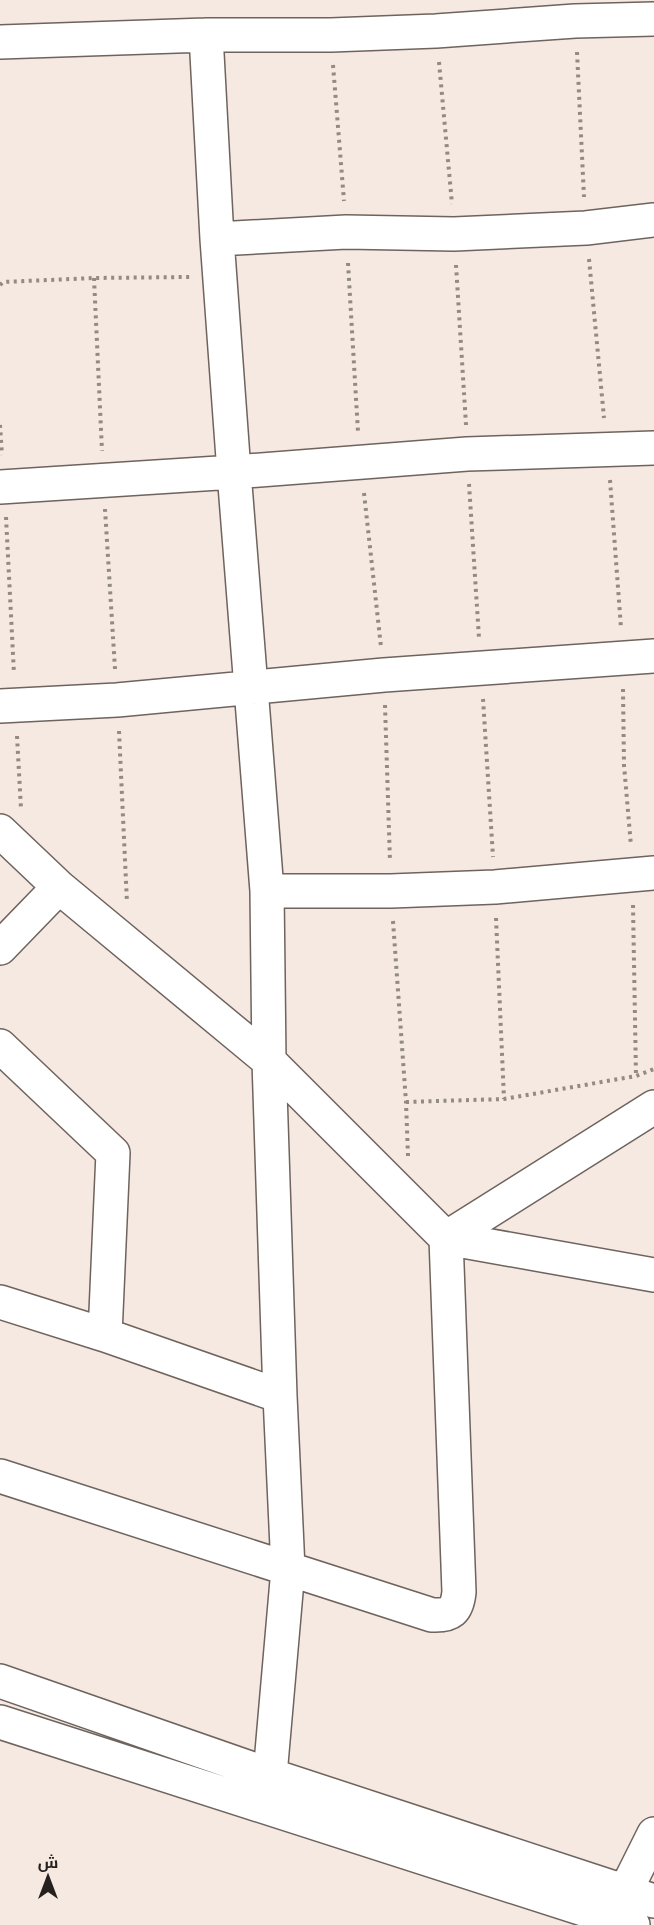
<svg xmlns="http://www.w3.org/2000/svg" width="654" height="1925" font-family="'Exo 2',Cairo,sans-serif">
  <rect width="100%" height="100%" fill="#f5e9e1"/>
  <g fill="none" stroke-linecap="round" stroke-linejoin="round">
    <g stroke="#6e635d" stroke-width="36">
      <path id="minor" d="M206 35 217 239 234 472 267 891 269 1061 280 1396 288 1569 270 1775 259 1805
        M0 42 206 35H331L436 31 575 21 654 19
        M217 239 346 232 454 234 586 228 654 220
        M0 487 234 472 467 454 654 448
        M0 706 117 700 384 675 654 656
        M0 831 59 887 269 1061 446 1238 654 1275
        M267 891H391L495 887 654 873
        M0 948 59 887
        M0 1046 113 1153 105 1335
        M0 1302 105 1335 280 1396
        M0 1476 432 1615C451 1616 457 1611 459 1592L446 1238 654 1107
        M0 1681 270 1775 654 1901
        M0 1722 633 1925
        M617 1912 625 1892 654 1834"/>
    </g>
    <path stroke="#938a85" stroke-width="4" stroke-dasharray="3 4.5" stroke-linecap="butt" d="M577 52 584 197
      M439 62 452 204
      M333 65 344 201
      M589 259 604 418
      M348 263 358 432
      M456 265 466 425
      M94 278 102 451
      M0 285 3 282 94 278 190 277
      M0 425 2 455
      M610 480 621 628
      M469 484 479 638
      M364 493 381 647
      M105 509 115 669
      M6 517 14 674
      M623 689 624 765 631 846
      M483 699 493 857
      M385 705 390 862
      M119 731 127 903
      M17 736 21 809
      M633 905 636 1076
      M496 918 504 1099
      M393 921 406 1102 408 1156
      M406 1102 504 1099 636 1076 654 1069"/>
    <use href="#minor" stroke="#fff" stroke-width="33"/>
  </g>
  <g transform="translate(48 1877)" stroke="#f5e9e1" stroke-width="4.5" paint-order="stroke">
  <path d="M0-4.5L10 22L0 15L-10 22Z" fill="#24201d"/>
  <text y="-9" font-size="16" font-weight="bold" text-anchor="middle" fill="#24201d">ش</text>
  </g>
</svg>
